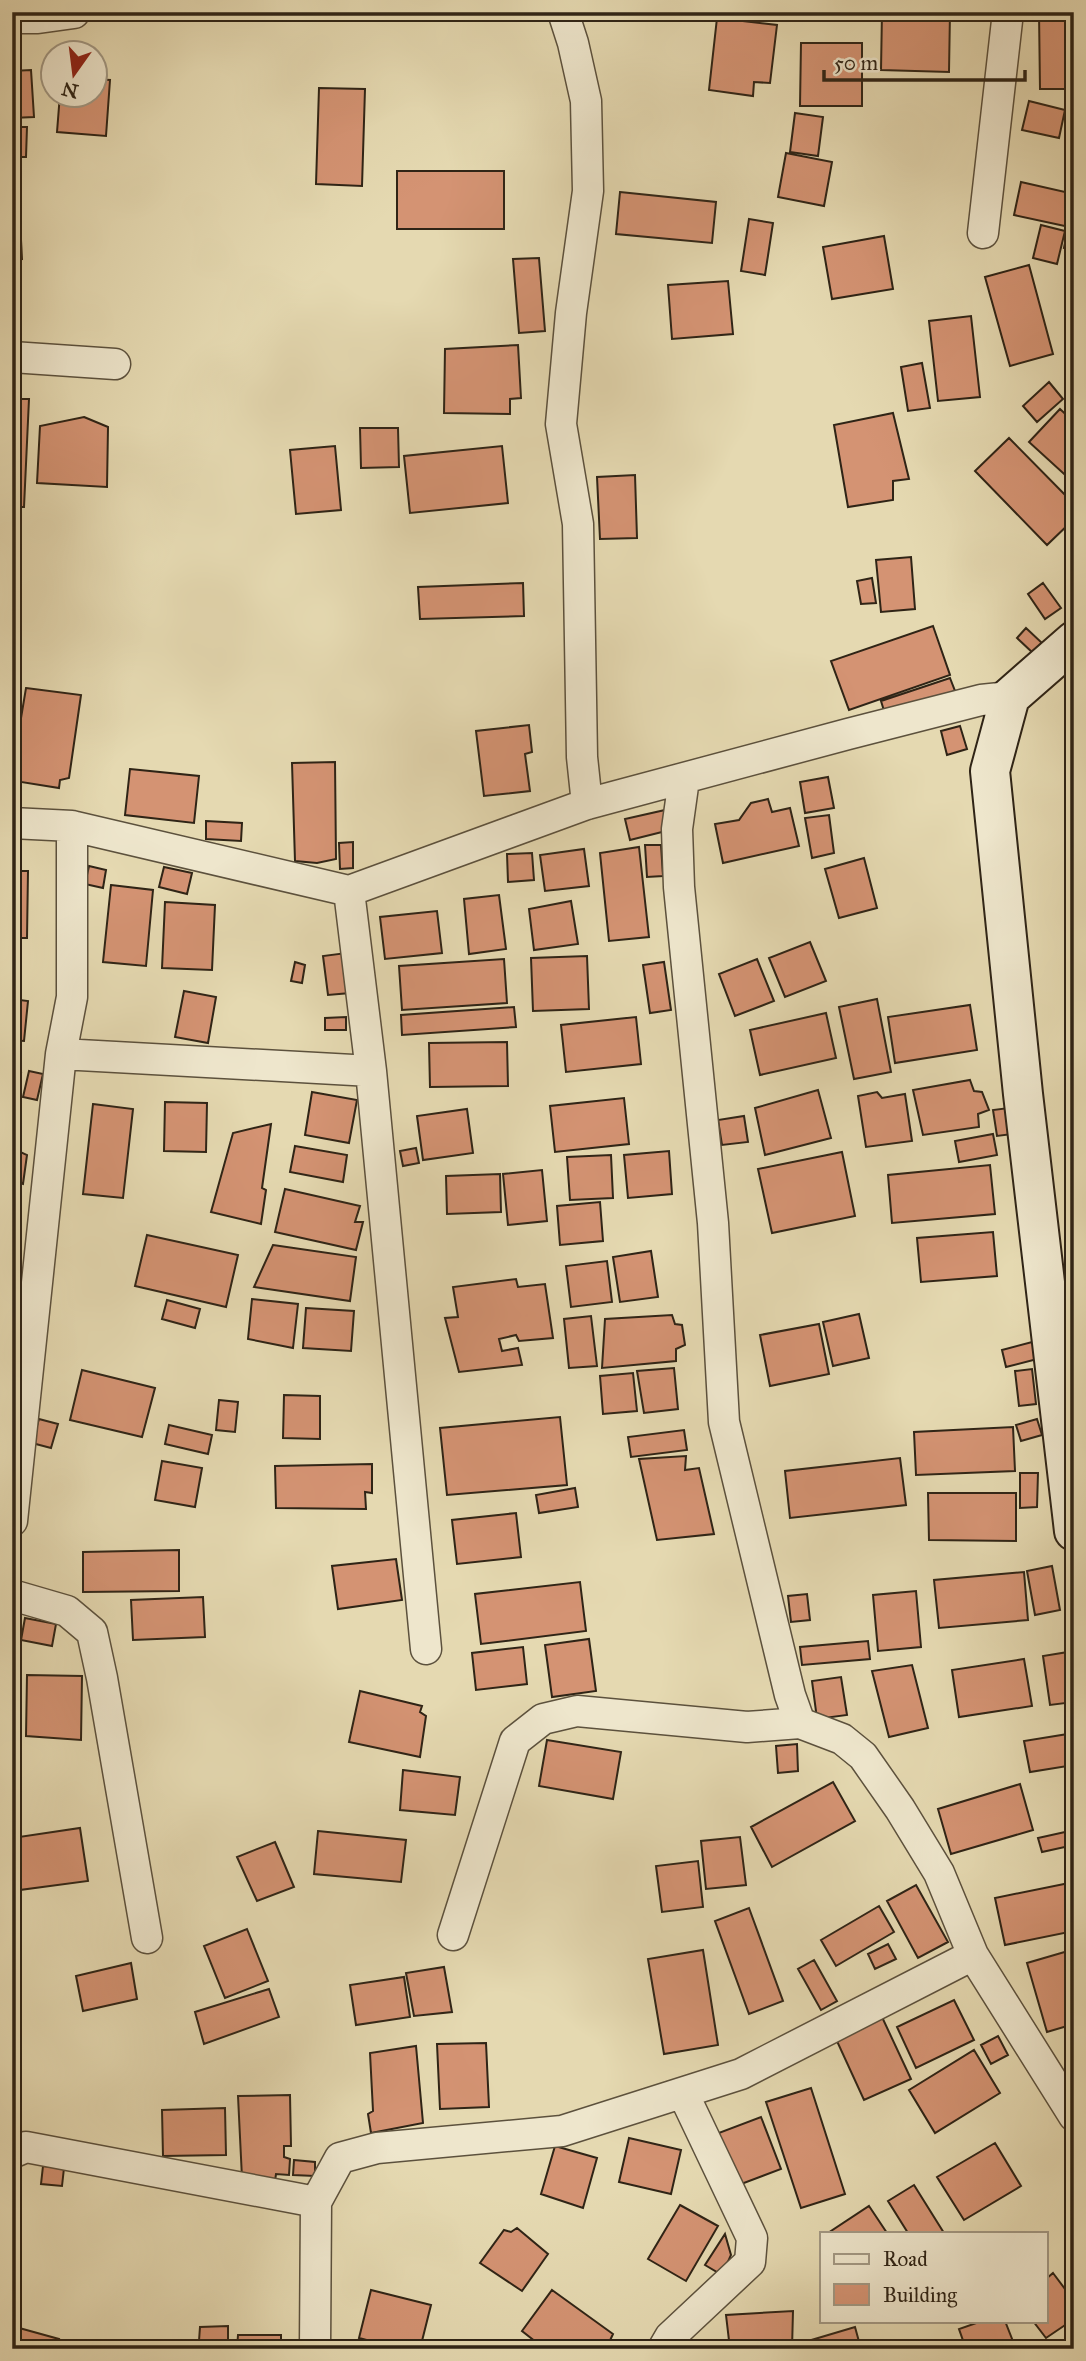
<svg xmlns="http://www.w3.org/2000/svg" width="1086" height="2361" font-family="'IM FELL Great Primer',serif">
  <rect width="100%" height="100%" fill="#e5d9b1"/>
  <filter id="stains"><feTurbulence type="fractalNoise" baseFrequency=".00286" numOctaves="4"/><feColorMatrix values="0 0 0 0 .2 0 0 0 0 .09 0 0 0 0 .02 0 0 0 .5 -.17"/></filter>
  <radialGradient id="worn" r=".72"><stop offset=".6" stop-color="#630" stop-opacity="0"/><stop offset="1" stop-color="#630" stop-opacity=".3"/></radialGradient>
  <path fill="#d49373" stroke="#2f2416" stroke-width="2" d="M882 12H950L949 72 881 70Z
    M1039 12H1074V89H1040Z
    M717 18 777 25 770 83 754 82 753 96 709 90Z
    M801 43H862V106H800Z
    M31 70 34 117 12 118V71Z
    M94 79 110 80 106 136 57 132 60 94H94Z
    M319 88 365 89 362 186 316 184Z
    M1029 101 1065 110 1059 138 1022 130Z
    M1072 110H1074V138L1066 136Z
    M795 113 823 117 818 156 790 152Z
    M12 127H27L26 157H12Z
    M786 153 832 162 824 206 778 197Z
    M397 171H504V229H397Z
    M1021 182 1074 194V228L1014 215Z
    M620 192 716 202 712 243 616 234Z
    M19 201 22 259 12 260V202Z
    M749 219 773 223 765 275 741 271Z
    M1041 225 1065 231 1057 264 1033 258Z
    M1067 233 1074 235V250L1064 248Z
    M884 236 893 289 832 299 823 247Z
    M539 258 545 331 519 333 513 259Z
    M1029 265 1053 354 1010 366 985 277Z
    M728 281 733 334 672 339 668 285Z
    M971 316 980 397 938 401 929 321Z
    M518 345 521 398 510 399V414L444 413 445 349Z
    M922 363 930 408 908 411 901 367Z
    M1049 382 1063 399 1037 422 1023 406Z
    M12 399H29L24 507H12Z
    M1060 409 1074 422V483L1029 442Z
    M893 413 909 479 893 481V500L848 507 834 425Z
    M84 417 108 427 107 487 37 483 40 426Z
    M360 428H398L399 467 361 468Z
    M1009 438 1074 504V519L1047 545 975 471Z
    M335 446 341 510 296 514 290 450Z
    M502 446 508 503 410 513 404 456Z
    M635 475 637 538 600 539 597 477Z
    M911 557 915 609 881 612 876 560Z
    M872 578 876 603 861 604 857 581Z
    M523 583 524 616 420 619 418 587Z
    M1043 583 1061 608 1045 619 1028 594Z
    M933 626 950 675 849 710 831 661Z
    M1026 628 1042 643 1033 653 1017 638Z
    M950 678 955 691 885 714 881 701Z
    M26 688 81 695 69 778 60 780 59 788 21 782 20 772H12Z
    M529 725 532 752 525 754 530 791 484 796 476 731Z
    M960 726 967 749 947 755 941 731Z
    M335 762 336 859 317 863 295 861 292 763Z
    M130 769 199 776 194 823 125 815Z
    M828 777 834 808 805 813 800 782Z
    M768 799 772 812 790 808 799 846 723 863 715 824 739 820 751 803Z
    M665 810 670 830 630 840 625 819Z
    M829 815 834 853 812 858 805 818Z
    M206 821 242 823 241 841 206 839Z
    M353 842V868L340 869 339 843Z
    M645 845H661L663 876 647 877Z
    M639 847 649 937 609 941 600 853Z
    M584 849 589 886 545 891 540 855Z
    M532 853 534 880 508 882 507 854Z
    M864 858 877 908 839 918 825 869Z
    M89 866 106 870 103 888 85 884Z
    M164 867 192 873 187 894 159 887Z
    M12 871H28L27 938H12Z
    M111 885 153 890 146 966 103 962Z
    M499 895 506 949 469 954 464 899Z
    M571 901 578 944 534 950 529 909Z
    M165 902 215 905 212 970 162 968Z
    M437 911 442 953 385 959 380 917Z
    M810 942 826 981 785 997 769 958Z
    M346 953 350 993 328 995 323 956Z
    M587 956 589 1009 533 1011 531 958Z
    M504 959 507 1003 402 1010 399 966Z
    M757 959 774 1001 735 1016 719 974Z
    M295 962 305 965 302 983 291 981Z
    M664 962 671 1010 650 1013 643 965Z
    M184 991 216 997 208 1043 175 1037Z
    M12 999 28 1001 24 1041 12 1040Z
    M877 999 891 1072 854 1079 839 1007Z
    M970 1005 977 1050 895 1063 888 1017Z
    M514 1007 516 1027 402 1035 401 1015Z
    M826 1013 836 1058 760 1075 750 1030Z
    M346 1017V1030H325V1018Z
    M636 1017 641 1064 566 1072 561 1025Z
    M507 1042 508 1086 430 1087 429 1043Z
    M12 1071 21 1073 13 1116H12Z
    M29 1071 43 1074 37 1100 23 1097Z
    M970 1080 974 1091 982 1092 989 1110 978 1114 979 1127 923 1135 913 1090Z
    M818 1090 831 1138 765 1155 755 1108Z
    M312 1092 357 1100 349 1143 305 1135Z
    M877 1092 882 1098 905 1094 912 1141 866 1147 858 1096Z
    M624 1098 629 1144 555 1152 550 1106Z
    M165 1102 207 1103 206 1152 164 1151Z
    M93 1104 133 1109 123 1198 83 1194Z
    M1016 1107 1020 1133 997 1136 993 1110Z
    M467 1109 473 1153 423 1160 417 1116Z
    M744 1116 748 1142 722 1145 718 1120Z
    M271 1124 262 1188 266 1190 261 1224 211 1212 233 1133Z
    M993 1134 997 1155 959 1162 955 1141Z
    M12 1135 20 1136 18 1151 27 1155 23 1184 16 1182 12 1191Z
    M295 1146 347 1155 343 1182 290 1172Z
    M416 1148 419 1163 403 1166 400 1151Z
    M669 1151 672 1194 628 1198 624 1155Z
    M842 1152 855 1216 772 1233 758 1169Z
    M611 1155 613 1198 570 1200 567 1157Z
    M990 1165 995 1214 892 1223 888 1175Z
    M542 1170 547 1221 508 1225 503 1174Z
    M500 1174 501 1212 447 1214 446 1176Z
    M285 1189 360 1206 355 1222H363L356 1250 275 1232Z
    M600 1202 603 1241 560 1245 557 1206Z
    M993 1232 997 1276 921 1282 917 1238Z
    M147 1235 238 1255 226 1307 135 1286Z
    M273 1245 356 1257 350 1301 254 1287Z
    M651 1251 658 1297 620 1302 613 1257Z
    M607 1261 612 1302 571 1307 566 1266Z
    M516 1279 518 1287 545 1284 553 1338 519 1341 516 1335 499 1339 502 1351 518 1348 522 1365 459 1372 445 1318 458 1317 453 1287Z
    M252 1299 298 1304 293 1348 248 1339Z
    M167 1300 200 1309 195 1328 162 1319Z
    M306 1308 354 1311 351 1351 303 1348Z
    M859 1314 869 1358 833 1366 823 1322Z
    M672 1315 675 1324 682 1325 685 1345 676 1349V1361L602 1368 605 1319Z
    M591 1316 597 1366 569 1368 564 1319Z
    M819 1324 829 1374 770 1386 760 1335Z
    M1036 1341 1041 1358 1006 1367 1002 1350Z
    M674 1368 678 1409 644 1413 637 1371Z
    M1032 1369 1036 1404 1019 1406 1015 1371Z
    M82 1370 155 1388 142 1437 70 1420Z
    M633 1373 637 1411 603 1414 600 1376Z
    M284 1395 320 1396V1439L283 1438Z
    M219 1400 238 1402 235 1432 216 1430Z
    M560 1417 567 1485 447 1495 440 1428Z
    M39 1419 58 1424 51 1448 32 1443Z
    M1037 1419 1042 1435 1021 1441 1016 1425Z
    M169 1425 212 1435 208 1454 165 1444Z
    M1013 1427 1015 1471 916 1475 914 1432Z
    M684 1430 687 1450 631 1457 628 1437Z
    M686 1456 685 1470 699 1468 714 1534 657 1540 639 1459Z
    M900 1458 906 1505 790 1518 785 1471Z
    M162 1461 202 1468 195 1507 155 1500Z
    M372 1464V1493L365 1492 366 1509 276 1508 275 1466Z
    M1020 1473H1038L1037 1507 1020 1508Z
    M575 1488 578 1507 539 1513 536 1495Z
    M928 1493H1016V1541L929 1540Z
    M516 1513 521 1557 457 1564 452 1520Z
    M179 1550V1591L83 1592V1552Z
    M396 1559 402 1600 338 1609 332 1566Z
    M1052 1566 1060 1610 1035 1615 1027 1571Z
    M1024 1572 1028 1620 939 1628 934 1580Z
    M580 1582 586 1631 481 1644 475 1594Z
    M916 1591 921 1647 878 1651 873 1595Z
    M807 1594 810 1620 791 1622 788 1596Z
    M203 1597 205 1637 133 1640 131 1600Z
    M25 1618 56 1624 52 1646 21 1640Z
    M589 1639 596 1691 552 1697 545 1645Z
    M868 1641 870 1659 802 1665 800 1647Z
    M523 1647 527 1684 476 1690 472 1653Z
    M1068 1652 1074 1702 1050 1705 1043 1656Z
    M1024 1659 1032 1706 959 1717 952 1670Z
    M912 1665 928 1728 889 1737 872 1671Z
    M27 1675 82 1676 81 1740 26 1736Z
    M841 1677 847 1715 817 1719 812 1681Z
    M360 1691 422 1706 420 1712 426 1716 420 1757 349 1742Z
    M1074 1733V1765L1030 1772 1024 1741Z
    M547 1740 621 1752 613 1799 539 1786Z
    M797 1744 798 1771 778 1773 776 1746Z
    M403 1770 460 1777 455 1815 400 1810Z
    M833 1782 855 1821 772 1867 751 1827Z
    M1020 1784 1033 1830 951 1854 938 1809Z
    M80 1828 88 1881 12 1891V1838Z
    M1074 1830V1845L1042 1852 1038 1838Z
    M318 1831 406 1840 401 1882 314 1874Z
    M740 1837 746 1885 706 1889 701 1841Z
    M275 1842 294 1887 257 1901 237 1857Z
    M698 1861 703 1907 662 1912 656 1866Z
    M1074 1882V1931L1005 1945 995 1898Z
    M916 1885 948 1942 918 1958 887 1901Z
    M879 1906 894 1932 836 1966 821 1940Z
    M749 1908 783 2001 749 2014 715 1921Z
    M247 1929 268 1981 225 1998 204 1946Z
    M888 1944 896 1959 875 1969 868 1954Z
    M703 1950 718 2045 664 2054 648 1959Z
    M1068 1951 1074 1971V2024L1047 2032 1027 1963Z
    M814 1960 837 2001 821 2010 798 1969Z
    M131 1963 137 1999 83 2011 76 1976Z
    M444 1967 452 2012 414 2016 406 1973Z
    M404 1977 410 2017 356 2025 350 1985Z
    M269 1989 279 2017 204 2044 195 2012Z
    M954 2000 974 2040 916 2068 897 2027Z
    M882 2017 911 2079 864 2100 836 2039Z
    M998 2036 1008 2055 991 2064 981 2045Z
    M486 2043 489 2107 440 2109 437 2044Z
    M416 2046 423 2123 371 2133 368 2114 373 2111 370 2053Z
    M974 2050 1000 2093 935 2133 909 2090Z
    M811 2088 845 2194 801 2208 766 2102Z
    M290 2095 291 2146H284V2157L290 2159 289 2175 276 2174 275 2181 242 2178 238 2096Z
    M225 2108 226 2155 163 2156 162 2110Z
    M761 2117 781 2169 736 2186 716 2134Z
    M629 2138 681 2150 671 2194 619 2182Z
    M995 2143 1021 2186 964 2220 937 2177Z
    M555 2146 597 2158 583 2208 541 2194Z
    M294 2160 315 2162V2176L293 2175Z
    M43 2166 64 2168 62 2186 41 2184Z
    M914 2185 944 2233H908L888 2201Z
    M680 2205 718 2226 686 2281 648 2259Z
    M869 2206 887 2233H828Z
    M517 2228 548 2254 522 2291 480 2263 504 2230 511 2232Z
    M725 2234 731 2255 722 2275 705 2265Z
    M1053 2273 1074 2301V2319L1046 2338 1033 2321H1046V2279Z
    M371 2290 431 2305 420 2349H401L359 2338Z
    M552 2290 613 2334 606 2349H545L522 2331Z
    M793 2311 792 2349H730L726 2315Z
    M982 2321H1005L1016 2349H966L959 2329Z
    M12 2326 59 2339 56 2349H12Z
    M228 2326V2349H189V2341H199L200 2327Z
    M855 2327 861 2349H810L808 2341Z
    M238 2335H281V2349H237Z"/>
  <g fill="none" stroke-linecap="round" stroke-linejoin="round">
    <g stroke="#5c513d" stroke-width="33">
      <path id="street" d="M563 12 573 43 586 101 588 191 571 313 561 424 578 524 582 757 587 804
        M12 18H38L74 13
        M983 233 1008 12
        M12 357 115 364
        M684 779 677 829 679 887 713 1223 724 1422 790 1695 800 1723 842 1739 863 1756 900 1809 939 1873 973 1955 1074 2116
        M12 823 72 826 349 891 587 804 848 734 981 700 1010 697
        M349 891 371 1071 426 1649
        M61 1054 371 1071
        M12 1521 61 1054 72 997V826
        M12 1595 67 1611 92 1632 102 1678 147 1938
        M453 1935 515 1741 543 1719 577 1711 747 1727 800 1723
        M12 2153 26 2147 316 2202
        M315 2349 316 2202 340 2158 377 2148 562 2131 741 2074 973 1955
        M663 2349 670 2337 750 2262 752 2238 683 2093"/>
    </g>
    <g stroke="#2f2416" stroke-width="42">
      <path id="secondary" d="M1074 641 1010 697 990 771 1023 1094 1074 1531"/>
    </g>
    <use href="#street" stroke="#eee6cc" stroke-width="30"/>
    <use href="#secondary" stroke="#eee6cc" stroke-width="38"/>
  </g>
  <rect width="1086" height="2361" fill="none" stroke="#e5d9b1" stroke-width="42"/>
  <rect x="14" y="14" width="1058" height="2333" fill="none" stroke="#2f2416" stroke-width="3.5"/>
  <rect x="21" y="21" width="1044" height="2319" fill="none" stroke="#2f2416" stroke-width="2"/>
  <rect x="820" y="2232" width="228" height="91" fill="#eee6cc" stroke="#a29883" stroke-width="2"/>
  <rect x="834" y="2254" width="35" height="10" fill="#eee6cc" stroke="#a29883" stroke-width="2"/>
  <text x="883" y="2266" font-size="21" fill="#2f2416">Road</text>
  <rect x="834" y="2284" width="35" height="21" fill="#d49373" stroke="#a29883" stroke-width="2"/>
  <text x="883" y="2302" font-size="21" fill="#2f2416">Building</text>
  <g transform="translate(74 74) rotate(194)"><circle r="33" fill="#eee6cc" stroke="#a29883" stroke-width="2"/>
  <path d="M0-5L12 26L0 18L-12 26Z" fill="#8f2418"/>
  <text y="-10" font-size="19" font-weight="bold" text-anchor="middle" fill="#2f2416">N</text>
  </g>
  <path d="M824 70v10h201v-10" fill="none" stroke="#2f2416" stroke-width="3.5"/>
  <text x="834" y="70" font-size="21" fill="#2f2416" stroke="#eee6cc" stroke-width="5" paint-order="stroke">50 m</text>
  <rect width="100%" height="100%" filter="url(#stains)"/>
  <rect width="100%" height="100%" fill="url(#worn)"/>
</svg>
